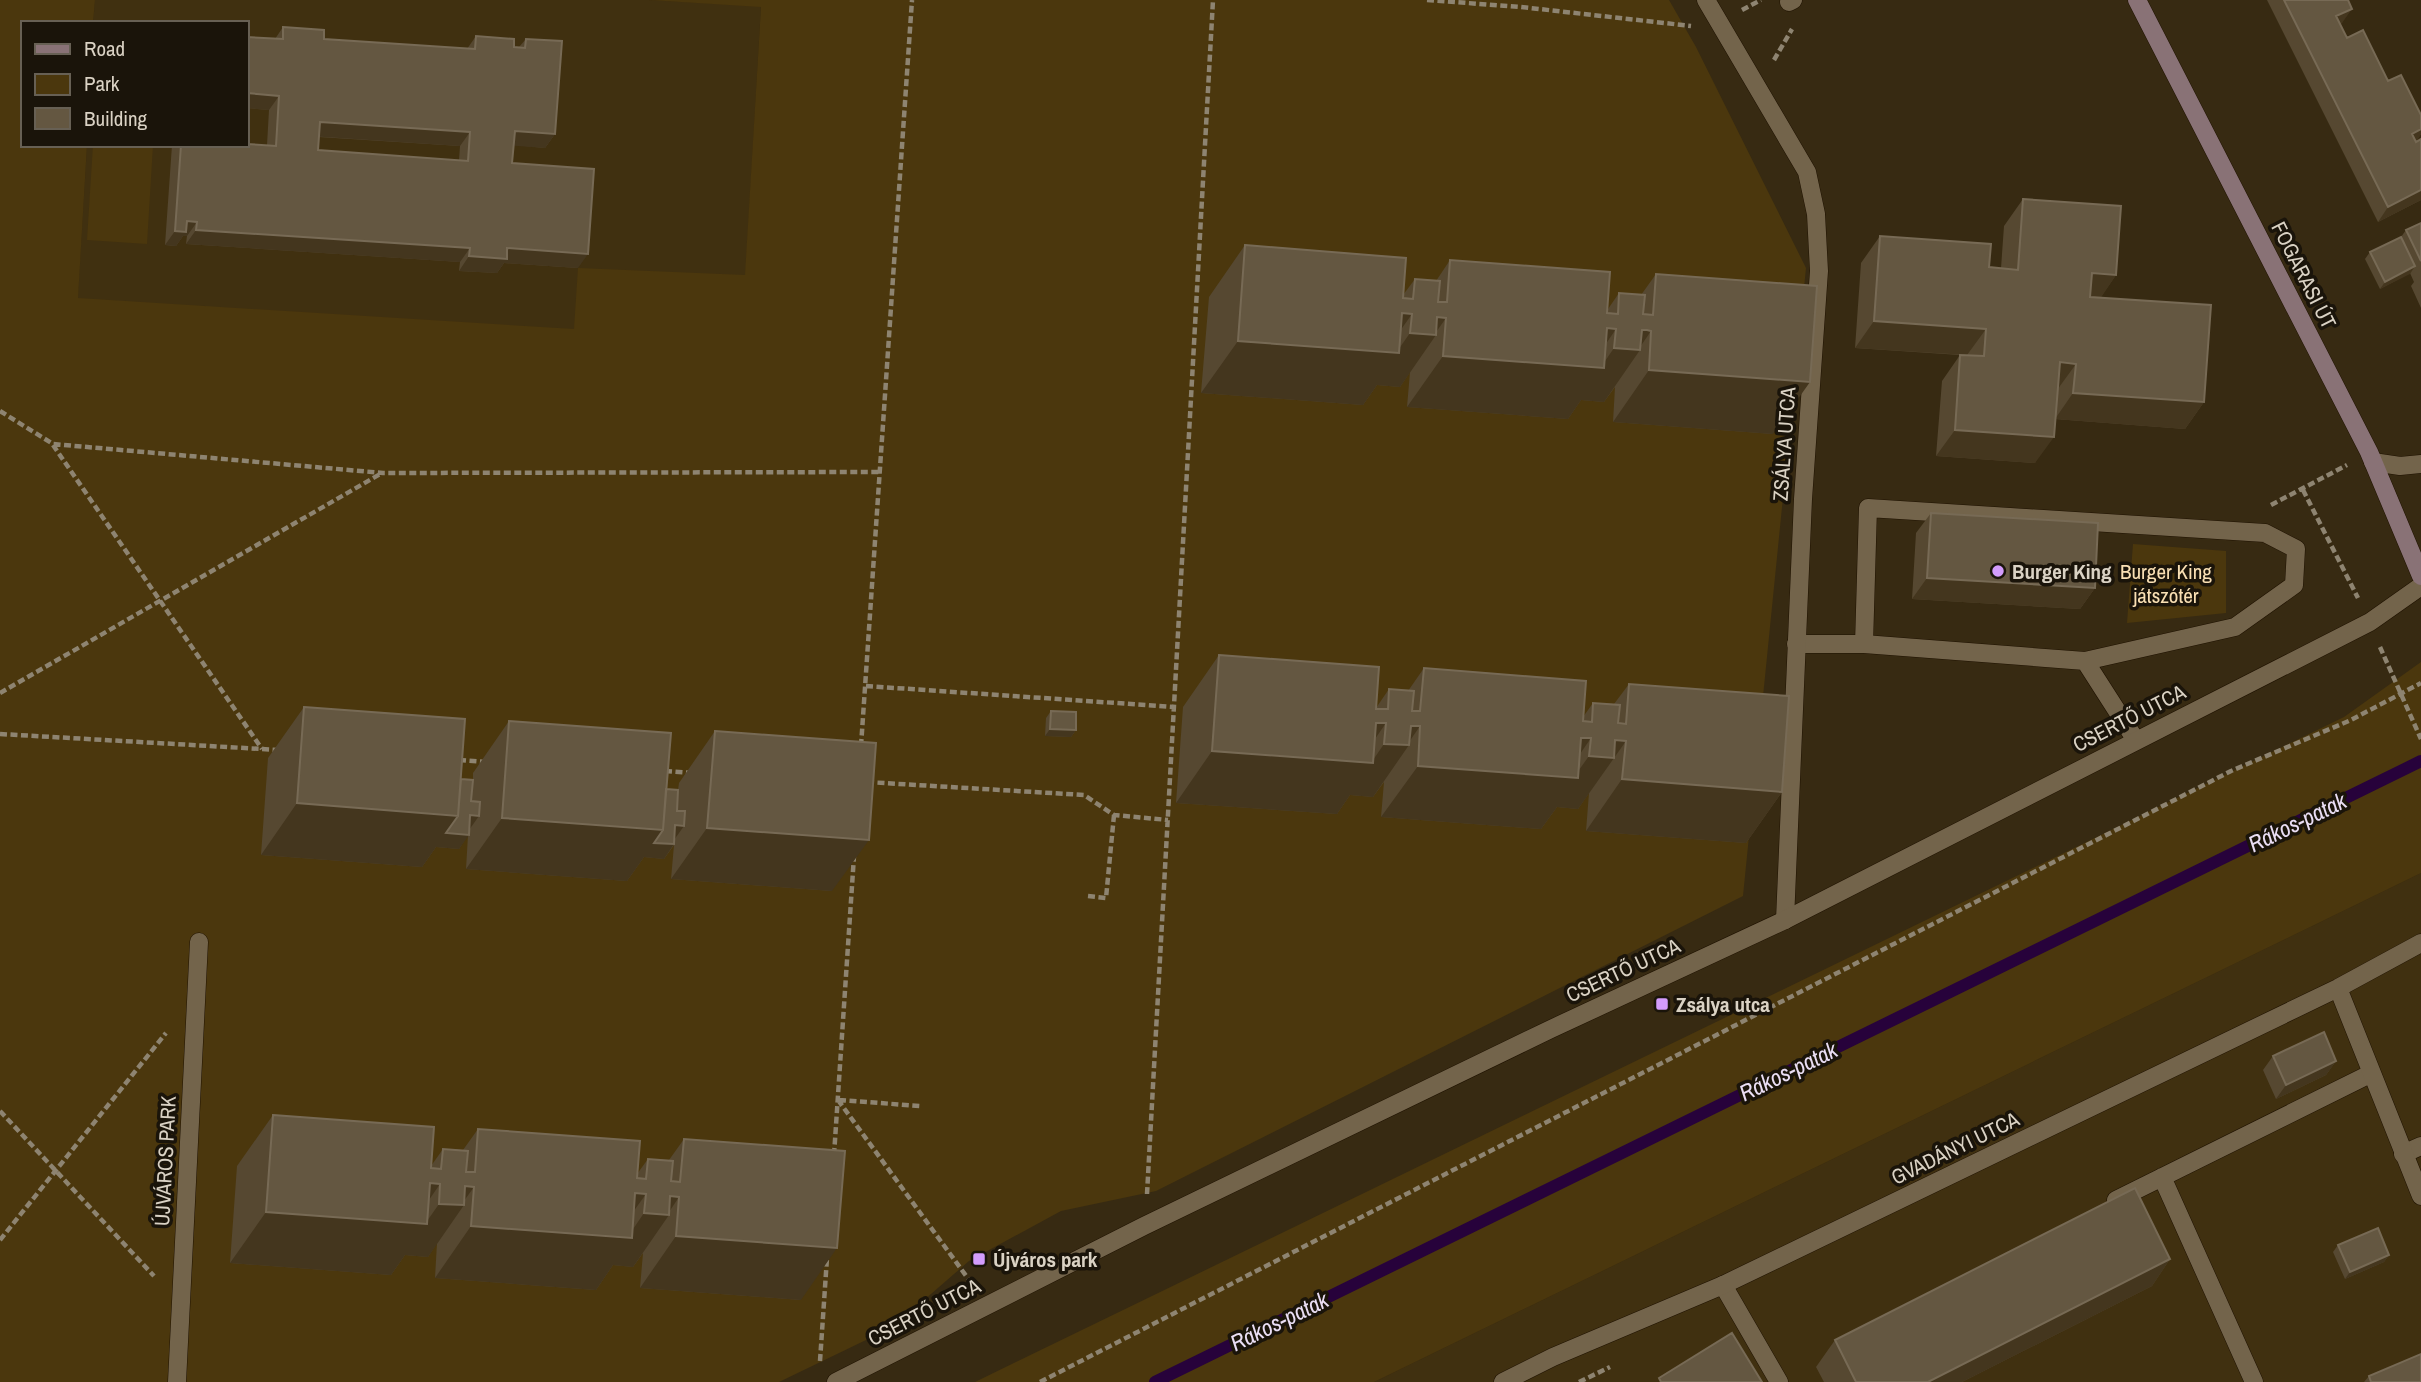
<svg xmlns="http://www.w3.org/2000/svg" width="2421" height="1382" font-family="'Archivo Narrow',sans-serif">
  <rect width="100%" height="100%" fill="#372a12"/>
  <path fill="#403010" d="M95 0H649L761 6 737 427 72 390 87 145H247V23H93Z
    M2421 873V1382H1374Z"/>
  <path fill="#4b370d" d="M0 0H95L93 23H23V145H87L78 298 574 329 578 268 745 275 761 7 649 0H1669L1696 47 1806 268 1743 896 1156 1191 1061 1211 969 1261 893 1327 779 1382H0Z
    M93 145H153L147 244 87 240Z
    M2133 544 2226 551V613L2127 623Z
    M2421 662V873L1374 1382H975L2344 717Z"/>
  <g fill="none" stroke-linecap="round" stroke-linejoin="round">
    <path stroke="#27023b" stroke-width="12" d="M1155 1382 2421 761"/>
    <g stroke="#1f1200" stroke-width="19">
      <path id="service" d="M1796 644H1864L2085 661 2235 627 2294 585 2296 549 2265 533 1868 508 1864 644
        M2085 661 2135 739
        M2403 1154 2421 1146
        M2162 1177 2254 1382
        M2116 1200 2370 1074
        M1723 1285 1779 1382
        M177 1382 199 942"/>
    </g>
    <g stroke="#1f1200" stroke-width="19">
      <path id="minor" d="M1706 0 1807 172 1816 214 1819 271 1803 499 1785 920
        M1789 2 1793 0
        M2373 462 2400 466 2421 464
        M2338 988 2421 1196
        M1503 1382 1553 1357 1723 1285 2338 988 2421 943"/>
    </g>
    <g stroke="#1f1200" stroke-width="19">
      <path id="tertiary" d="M836 1382 1144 1226 1551 1029 1785 920 2370 622 2421 586"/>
    </g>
    <g stroke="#1f1200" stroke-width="19">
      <path id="secondary" d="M2137 0 2369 452 2421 576"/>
    </g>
    <path stroke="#8e8471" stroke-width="4.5" stroke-dasharray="7 3.5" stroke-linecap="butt" d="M1427 0 1521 7 1691 26
      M1742 10 1761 0
      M1774 60 1792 29
      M0 411 53 444 383 473 880 472
      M53 445 262 749
      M2303 490 2358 598
      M2271 505 2347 465
      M2380 647 2421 739
      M866 686 1175 707
      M0 693 382 473
      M0 734 279 750
      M861 746 912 0
      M459 760 485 762
      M665 771 691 773
      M867 782 1084 795 1114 815 1168 820
      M1088 896 1106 898 1114 815
      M838 1100 972 1284
      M839 1100 920 1106
      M0 1111 154 1276
      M834 1155 854 856
      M1147 1194 1213 0
      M0 1240 166 1033
      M820 1361 827 1258
      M1040 1382 2231 771 2351 720 2421 683
      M1579 1382 1610 1367"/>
    <use href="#service" stroke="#73644b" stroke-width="18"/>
    <use href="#minor" stroke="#73644b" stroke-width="18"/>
    <use href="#tertiary" stroke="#73644b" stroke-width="18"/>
    <use href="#secondary" stroke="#897276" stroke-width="18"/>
  </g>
  <path fill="#564831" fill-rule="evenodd" d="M2267 0H2348L2342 23 2340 24 2347 38 2388 81 2421 129V134L2416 141 2421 139V200L2378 222Z
    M283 27 324 39 467 49 476 36 514 47H519L526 39 555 134 545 148 514 145 512 163 578 268 504 263 497 273 459 271 460 262 186 244 187 236H183L176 246 165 245 172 145H267L269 110 247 108V37L275 39ZM319 137 460 146 459 160 318 150Z
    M2023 199 2116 275 2100 298 2204 402 2185 429 2055 419 2035 463 1936 456 1942 381 1960 355 1855 348 1861 263 1880 236 1989 267 2001 268 2004 226Z
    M2421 223V308L2411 286 2414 282 2410 273 2380 289 2365 259 2370 252 2401 237 2406 230Z
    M1245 245 1403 295 1415 279 1436 281 1450 260 1608 309 1619 293 1641 295 1656 274 1773 434 1613 422 1615 387 1604 402 1581 400 1568 419 1407 407 1410 372 1400 387 1377 385 1363 405 1201 393 1209 297Z
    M1931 513 2095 588 2080 609 1912 599 1916 533Z
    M1219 655 1376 708 1389 689 1408 691 1424 668 1583 717 1593 703 1614 704 1629 684 1782 792 1746 843 1586 831 1589 793 1578 809 1557 807 1541 829 1381 817 1384 782 1373 797 1350 795 1337 814 1176 803 1183 707Z
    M304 707 461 779 473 780V773L509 721 666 789 678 790 679 783 715 731 832 891 671 879 674 845 664 859 644 857 627 881 466 869 468 835 459 849 436 847 422 867 261 855 268 758Z
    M1051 711 1076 730 1071 737 1045 736 1046 718Z
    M2273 1056 2336 1061 2326 1075 2276 1099 2263 1070Z
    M273 1115 431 1166 443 1149 463 1150 478 1129 637 1174 648 1159 669 1160 684 1139 801 1300 640 1288 643 1253 633 1267 613 1265 596 1290 435 1278 437 1243 428 1257 405 1255 391 1275 230 1263 237 1166Z
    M2338 1245 2389 1255 2384 1262 2345 1279 2333 1252Z
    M2170 1259 2152 1286 1962 1382H1824L1816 1367 1835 1340Z
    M2369 1376 2421 1382H2364Z"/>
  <path fill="#44361e" d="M2352 9 2342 23 2326 31 2336 16Z
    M247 93 279 96 269 110 247 108Z
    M320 122 470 132 460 146 310 136Z
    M2421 129V134L2417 141 2402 148 2412 134Z
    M515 131 555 134 545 148 505 145Z
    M2421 190V200L2378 222 2388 207Z
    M187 221 197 222 187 236H183L176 246 165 245 175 231Z
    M196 230 470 248 460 262 186 244Z
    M507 248 588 254 578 268 504 263 497 273 459 271 469 256Z
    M2415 266 2410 274 2380 289 2385 282Z
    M2092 273 2116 275 2098 302 2073 300Z
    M1402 313 1412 314 1385 352 1396 353 1410 333 1437 317 1446 318 1434 335H1436L1400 387 1377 385 1363 405 1201 393 1238 341Z
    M1874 321 1986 329 1967 355 1855 348Z
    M1607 328 1616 329 1590 367H1601L1614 348 1642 330 1651 331 1638 350H1640L1604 402 1581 400 1568 419 1407 407 1443 356Z
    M2060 362 2076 364 2057 390Z
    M1649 370 1810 382 1773 434 1613 422Z
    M2073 393 2204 402 2185 429 2055 419Z
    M1955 430 2054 437 2035 463 1936 456Z
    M1927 578 2095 588 2080 609 1912 599Z
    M1376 723H1386L1359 762 1371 763 1384 744 1411 726H1420L1407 745H1409L1373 797 1350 795 1337 814 1176 803 1212 751Z
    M1050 729 1076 730 1071 737 1045 736Z
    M1581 738H1591L1564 777H1574L1589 756 1615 740 1626 741 1578 809 1557 807 1541 829 1381 817 1418 766Z
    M1622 779 1782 792 1746 843 1586 831Z
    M297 803 458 816 469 835 459 849 436 847 422 867 261 855Z
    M470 815 479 816 469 830Z
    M502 818 663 830 674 844 664 859 644 857 627 881 466 869Z
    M675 825 684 826 674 840Z
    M707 828 869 840 832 891 671 879Z
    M2336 1061 2326 1075 2276 1099 2286 1085Z
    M430 1183 440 1184 413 1223 425 1224 439 1204 465 1186 474 1187 461 1205H464L428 1257 405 1255 391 1275 230 1263 266 1212Z
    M635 1193 646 1194 615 1237 627 1238 644 1213 670 1196 679 1197 667 1215H669L633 1267 613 1265 596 1290 435 1278 471 1226Z
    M676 1236 837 1248 801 1300 640 1288Z
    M2389 1255 2384 1262 2345 1279 2350 1272Z
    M2170 1259 2152 1286 1962 1382H1928Z"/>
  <path fill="#645741" stroke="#776a55" stroke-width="2" fill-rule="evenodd" d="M2284 0H2348L2352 9 2336 16 2347 38 2363 30 2388 81 2401 75 2421 115V129L2412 134 2416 142 2421 139V190L2388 207Z
    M190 21 214 23H190Z
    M283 27 324 30V39L475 49 476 36 514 39V47L525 48 526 39 562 41 555 134 515 131 512 163 594 169 588 254 507 248V259L469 256 470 248 196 230 197 222 187 221 186 232 175 231 181 145H247V144L276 146 279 96 247 93V37L283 39ZM320 122 470 132 468 161 318 150Z
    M2023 199 2121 206 2116 275 2092 273 2090 297 2211 305 2204 402 2073 393 2076 364 2060 362 2054 437 1955 430 1960 355 1984 356 1986 329 1874 321 1880 236 1991 244 1989 267 2018 270Z
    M2421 223V261L2406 230Z
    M2401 237 2415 266 2385 282 2370 252Z
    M1245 245 1406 258 1403 298 1413 299 1415 279 1440 281 1438 302H1447L1450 260 1610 272 1607 313 1618 314 1619 293 1645 295 1643 314 1653 315 1656 274 1817 286 1810 382 1649 370 1651 331 1647 330H1642L1640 350 1614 348 1616 329 1607 328 1604 368 1443 356 1446 318 1437 317 1436 335 1410 333 1412 314 1402 313 1399 353 1238 341Z
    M1931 513 2098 523 2095 588 1927 578Z
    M1219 655 1379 667 1376 709H1388L1389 689 1414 691 1412 711H1420L1424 668 1586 681 1583 721 1592 722 1593 703 1620 705 1618 723 1626 724 1629 684 1789 696 1782 792 1622 779 1626 741 1615 740 1614 758 1589 756 1591 738H1581L1578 778 1418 766 1420 726H1411L1409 745 1384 744 1386 723H1376L1373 763 1212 751Z
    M304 707 465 719 458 816 297 803Z
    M1051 711 1076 712V730L1050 729Z
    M509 721 671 733 663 830 502 818Z
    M715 731 876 743 869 840 707 828Z
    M461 779 473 780 471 801 480 802 479 816 470 815 469 835 446 833 458 816Z
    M666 789 678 790 677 811H685L684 826 675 825 674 844 654 843 663 830Z
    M2324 1032 2336 1061 2286 1085 2273 1056Z
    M273 1115 434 1127 431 1168 441 1169 443 1149 468 1151 466 1172H475L478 1129 640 1141 637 1178 646 1179 648 1159 673 1161 671 1181 680 1182 684 1139 845 1151 837 1248 676 1236 679 1197 670 1196 669 1215 644 1213 646 1194 635 1193 632 1238 471 1226 474 1187 465 1186 464 1205 439 1204 440 1184 430 1183 427 1224 266 1212Z
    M2135 1188 2170 1259 1928 1382H1856L1835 1340Z
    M2378 1228 2389 1255 2350 1272 2338 1245Z
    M1732 1333 1762 1382H1661L1659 1378Z
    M2421 1354V1382H2371L2369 1376Z"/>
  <g fill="#d39cfc" stroke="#1a140a" stroke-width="2.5">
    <circle cx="1998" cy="571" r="7"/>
    <rect x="1655" y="997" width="14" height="14" rx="3.5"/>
    <rect x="972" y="1252" width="14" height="14" rx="3.5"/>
  </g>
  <g text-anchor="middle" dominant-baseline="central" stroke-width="7" stroke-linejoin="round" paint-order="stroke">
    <g font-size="21" fill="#dad2c4" stroke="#1a140a">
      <text transform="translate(2304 275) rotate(63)">FOGARASI ÚT</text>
      <text transform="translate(1784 444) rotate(-86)">ZSÁLYA UTCA</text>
      <text transform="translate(2129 718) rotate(-27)">CSERTŐ UTCA</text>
      <text transform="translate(1623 970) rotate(-25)">CSERTŐ UTCA</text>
      <text transform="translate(1955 1148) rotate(-26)">GVADÁNYI UTCA</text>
      <text transform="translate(165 1161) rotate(-87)">ÚJVÁROS PARK</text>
      <text transform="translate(924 1312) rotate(-27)">CSERTŐ UTCA</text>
    </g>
    <g font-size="21" font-weight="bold" fill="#dad2c4" stroke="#1a140a" text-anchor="start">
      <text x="2012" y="571">Burger King</text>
      <text x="1676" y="1004">Zsálya utca</text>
      <text x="993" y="1259">Újváros park</text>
    </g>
    <g font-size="21" fill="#fae0b4" stroke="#1a140a">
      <text x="2166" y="571">Burger King<tspan x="2166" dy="24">játszótér</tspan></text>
    </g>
    <g font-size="23" font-style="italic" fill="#eadef4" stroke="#1a140a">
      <text transform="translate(2297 822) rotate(-26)">Rákos-patak</text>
      <text transform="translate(1788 1071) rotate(-26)">Rákos-patak</text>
      <text transform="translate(1279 1321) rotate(-26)">Rákos-patak</text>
    </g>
  </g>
  <rect x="21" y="21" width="228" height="126" fill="#1a140a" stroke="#676054" stroke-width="2"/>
  <rect x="35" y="44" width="35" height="10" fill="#897276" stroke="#676054" stroke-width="2"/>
  <text x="84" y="56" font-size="21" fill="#dad2c4">Road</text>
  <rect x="35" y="74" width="35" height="21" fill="#4b370d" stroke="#676054" stroke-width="2"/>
  <text x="84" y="91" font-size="21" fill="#dad2c4">Park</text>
  <rect x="35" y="108" width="35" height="21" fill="#645741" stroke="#676054" stroke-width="2"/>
  <text x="84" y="126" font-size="21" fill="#dad2c4">Building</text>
</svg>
